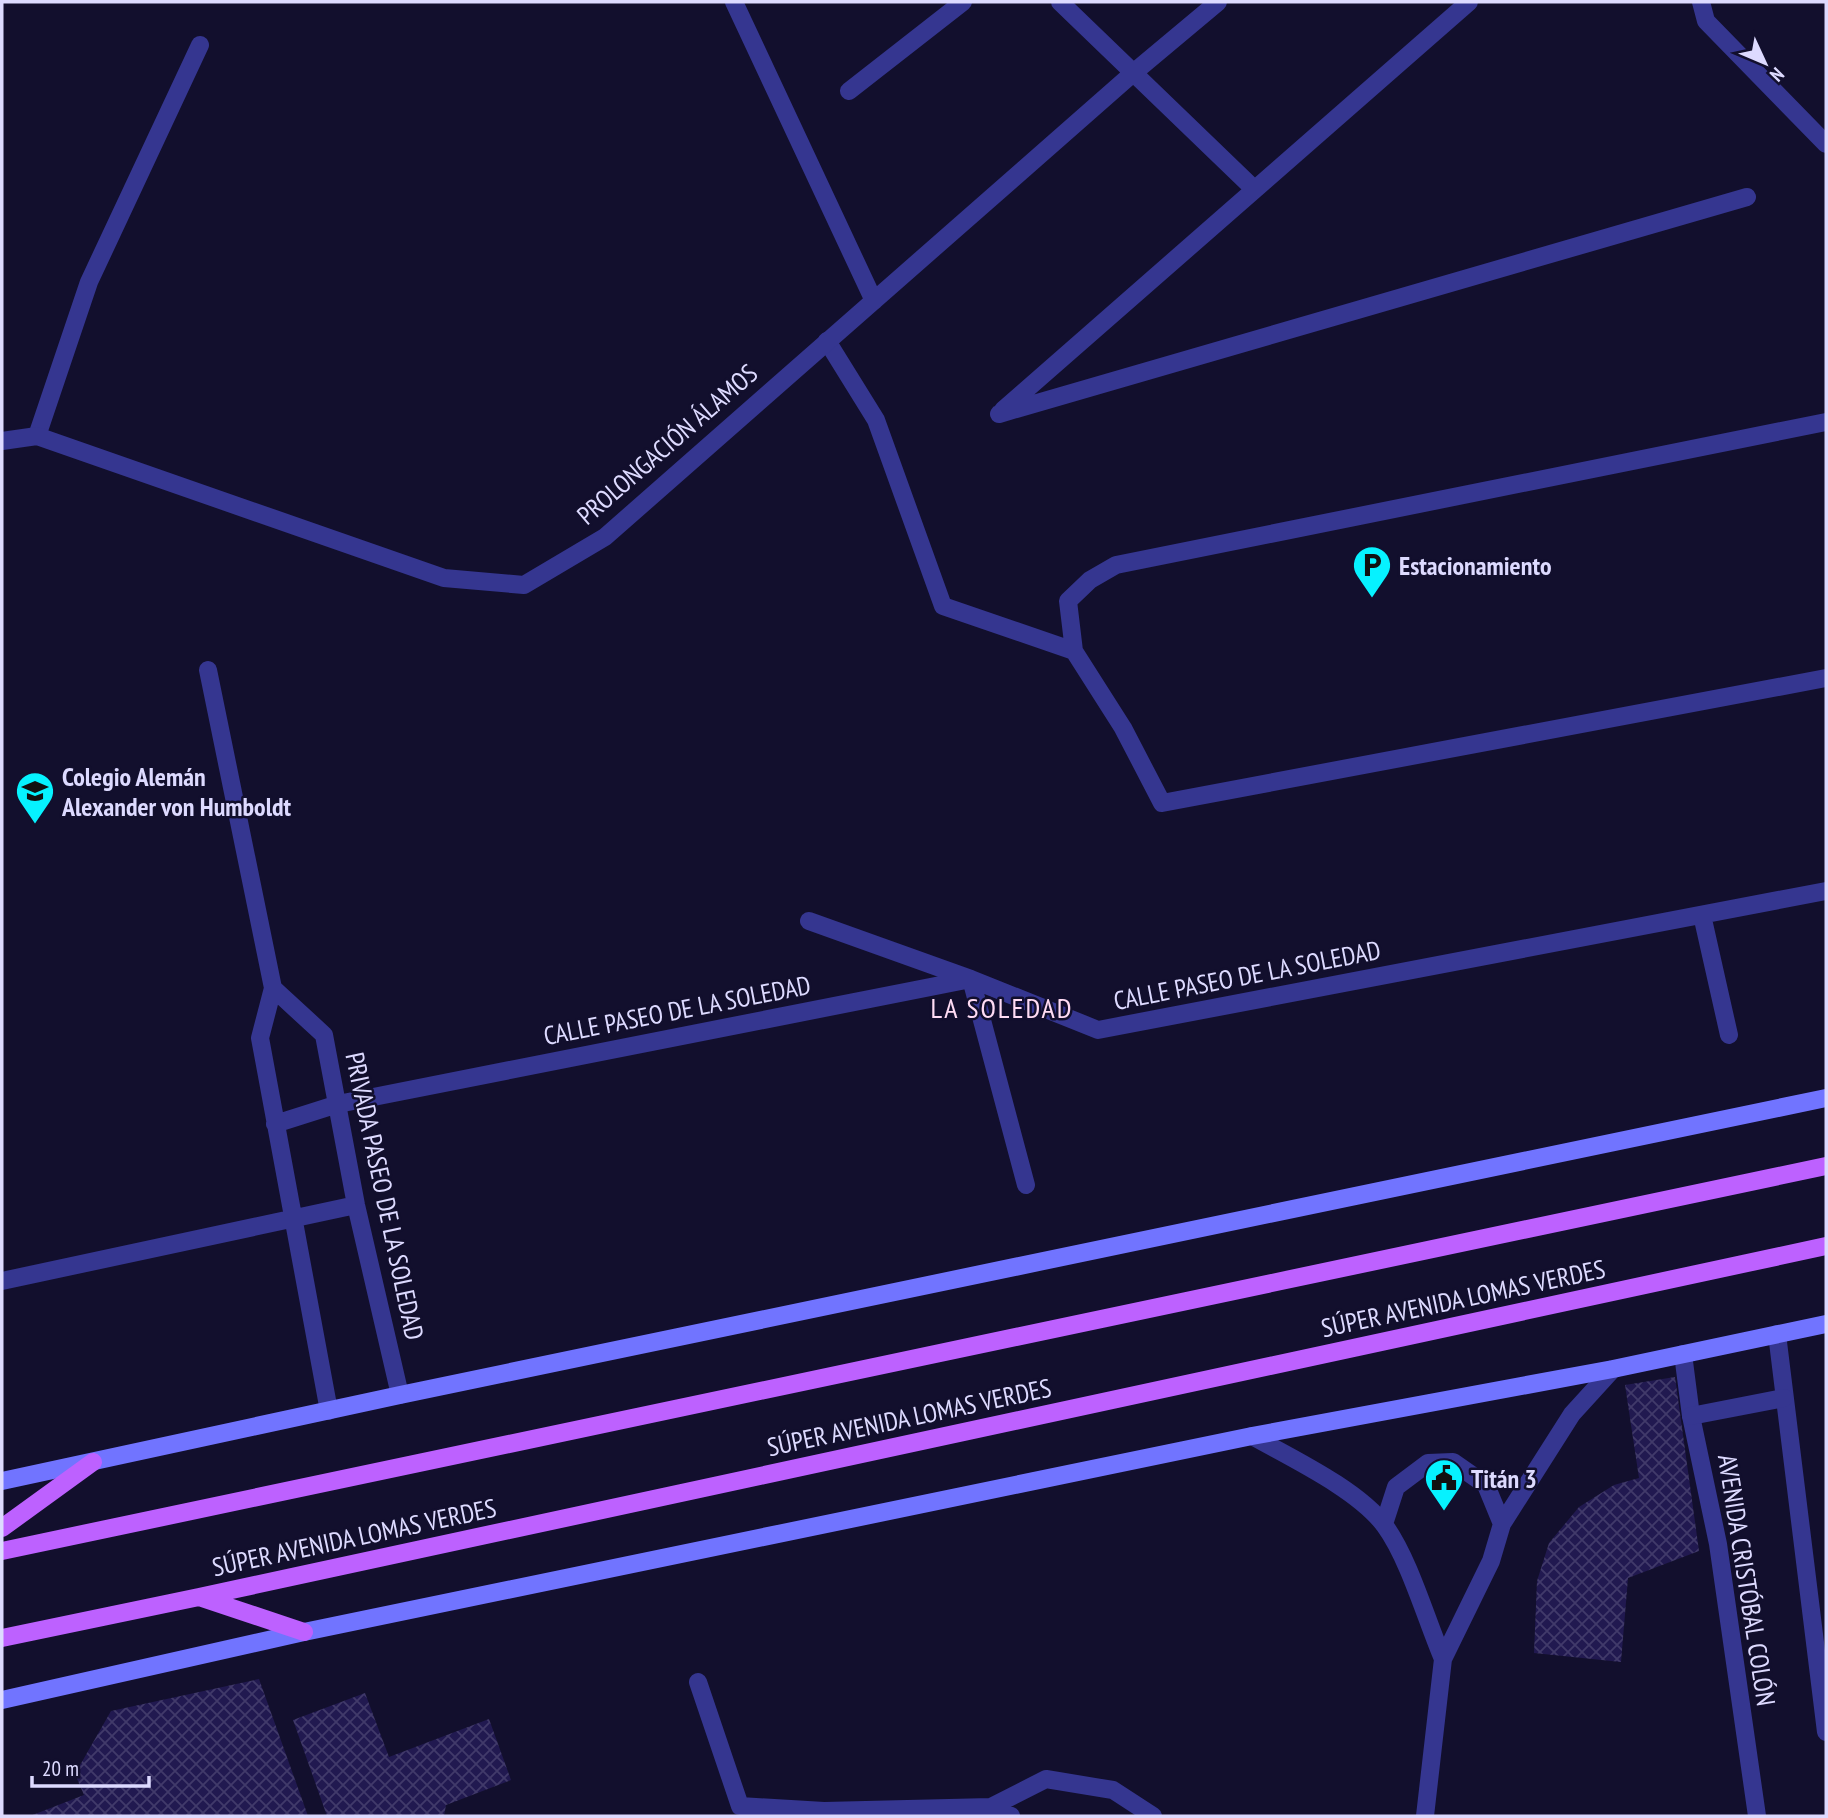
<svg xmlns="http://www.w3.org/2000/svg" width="1828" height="1818" font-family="'PT Sans Narrow',sans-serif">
  <defs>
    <pattern id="building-cross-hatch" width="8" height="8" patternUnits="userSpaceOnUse" patternTransform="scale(1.75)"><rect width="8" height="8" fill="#211950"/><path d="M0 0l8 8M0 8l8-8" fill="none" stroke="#413a6a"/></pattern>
  </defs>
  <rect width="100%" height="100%" fill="#120f2d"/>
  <path fill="url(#building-cross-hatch)" d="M1675 1377 1699 1551 1628 1578 1621 1662 1534 1653 1537 1581 1549 1543 1579 1507 1614 1485 1639 1478 1625 1385Z
    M259 1679 308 1816H30L84 1795 75 1774 111 1711Z
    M365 1693 389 1757 489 1719 511 1780 446 1805 444 1816H327L293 1720Z"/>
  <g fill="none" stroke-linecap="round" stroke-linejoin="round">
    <path stroke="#353690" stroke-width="18" d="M827 341 876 420 943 606 1074 651
      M1826 422 1116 565 1090 580 1068 601 1074 651 1123 728 1162 803 1826 678
      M37 436 89 282 200 45"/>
    <path stroke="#353690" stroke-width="18" d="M734 2 874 301
      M1060 2 1254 189
      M1701 2 1706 21 1826 144
      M849 91 963 2
      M1003 410 1469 2
      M999 414 1747 197
      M2 441 37 436 444 578 524 585 605 537 1132 74 1218 2
      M208 670 273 988 260 1038 329 1411
      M1702 915 1729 1035
      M809 921 971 979 1098 1030 1826 891
      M971 979 1026 1185
      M273 988 324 1035 356 1205 400 1395
      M275 1124 338 1104 971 979
      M2 1281 356 1205
      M1777 1334 1826 1732
      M1683 1354 1691 1416 1718 1544 1757 1816
      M1252 1436C1291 1458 1359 1490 1385 1526 1409 1559 1426 1619 1443 1659
      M1384 1524 1396 1487 1428 1463 1453 1462 1486 1485 1502 1524
      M698 1682 740 1806 824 1811
      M991 1807 1011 1816
      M823 1816 824 1811 991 1807 1046 1779 1113 1790 1153 1816
      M1425 1816 1443 1659 1491 1561 1502 1524 1572 1414 1613 1369"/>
    <path stroke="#353690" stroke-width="18" d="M1691 1416 1784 1398"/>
    <path stroke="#7174ff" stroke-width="18" d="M2 1481 400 1395 1826 1098
      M2 1700 304 1632 1252 1436 1613 1369 1826 1324"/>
    <path stroke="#bd61ff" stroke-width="18" d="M2 1528 93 1462
      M2 1551 1826 1166
      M199 1597 304 1632
      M2 1638 199 1597 1826 1246"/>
  </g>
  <defs>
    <g id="parking-pin" transform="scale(2.0125)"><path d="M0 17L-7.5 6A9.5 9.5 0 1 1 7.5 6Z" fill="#06f2ff" stroke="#120f2d"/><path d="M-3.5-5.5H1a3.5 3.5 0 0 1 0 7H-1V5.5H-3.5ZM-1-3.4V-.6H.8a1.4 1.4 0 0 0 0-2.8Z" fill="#111"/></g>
    <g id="school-pin" transform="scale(2.0125)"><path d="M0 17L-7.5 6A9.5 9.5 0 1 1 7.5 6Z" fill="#06f2ff" stroke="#120f2d"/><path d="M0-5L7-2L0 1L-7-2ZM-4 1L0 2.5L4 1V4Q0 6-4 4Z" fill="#111"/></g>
    <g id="civic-pin" transform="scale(2.0125)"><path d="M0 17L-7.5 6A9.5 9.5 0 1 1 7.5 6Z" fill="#06f2ff" stroke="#120f2d"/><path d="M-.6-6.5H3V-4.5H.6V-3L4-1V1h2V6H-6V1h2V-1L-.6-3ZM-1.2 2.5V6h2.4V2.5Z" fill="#111"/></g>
  </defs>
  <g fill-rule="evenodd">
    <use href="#parking-pin" x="1372" y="565"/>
    <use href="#school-pin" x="35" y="791"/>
    <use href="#civic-pin" x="1444" y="1478"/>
  </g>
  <g text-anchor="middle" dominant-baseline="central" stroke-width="5" stroke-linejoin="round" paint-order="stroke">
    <g font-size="26" fill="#dddaff" stroke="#120f2d">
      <text transform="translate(667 444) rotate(-41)">PROLONGACIÓN ÁLAMOS</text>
      <text transform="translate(1247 975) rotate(-11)">CALLE PASEO DE LA SOLEDAD</text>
      <text transform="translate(677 1010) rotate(-11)">CALLE PASEO DE LA SOLEDAD</text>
      <text transform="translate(385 1196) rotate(78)">PRIVADA PASEO DE LA SOLEDAD</text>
      <text transform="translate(1463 1298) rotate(-12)">SÚPER AVENIDA LOMAS VERDES</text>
      <text transform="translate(909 1417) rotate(-12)">SÚPER AVENIDA LOMAS VERDES</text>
      <text transform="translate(354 1537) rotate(-12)">SÚPER AVENIDA LOMAS VERDES</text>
      <text transform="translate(1747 1580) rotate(81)">AVENIDA CRISTÓBAL COLÓN</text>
    </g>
    <g font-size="26" font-weight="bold" fill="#dddaff" stroke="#120f2d" text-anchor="start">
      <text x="1399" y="565">Estacionamiento</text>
      <text x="62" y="776">Colegio Alemán<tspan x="62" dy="30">Alexander von Humboldt</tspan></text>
      <text x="1471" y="1478">Titán 3</text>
    </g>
    <g font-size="28" letter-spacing="2" fill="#ffdcf4" stroke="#120f2d">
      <text x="1002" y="1007">LA SOLEDAD</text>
    </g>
  </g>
  <rect width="1828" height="1818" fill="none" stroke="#dddaff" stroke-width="7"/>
  <g transform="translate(1765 63) rotate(134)" stroke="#120f2d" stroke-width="5" paint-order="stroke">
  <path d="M0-5L12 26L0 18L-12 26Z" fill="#dddaff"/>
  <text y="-10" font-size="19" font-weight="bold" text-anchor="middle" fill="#dddaff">N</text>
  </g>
  <path d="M32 1776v10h117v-10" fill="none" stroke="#dddaff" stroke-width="3.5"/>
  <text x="42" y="1776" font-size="21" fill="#dddaff" stroke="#120f2d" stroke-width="5" paint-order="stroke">20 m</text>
</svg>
